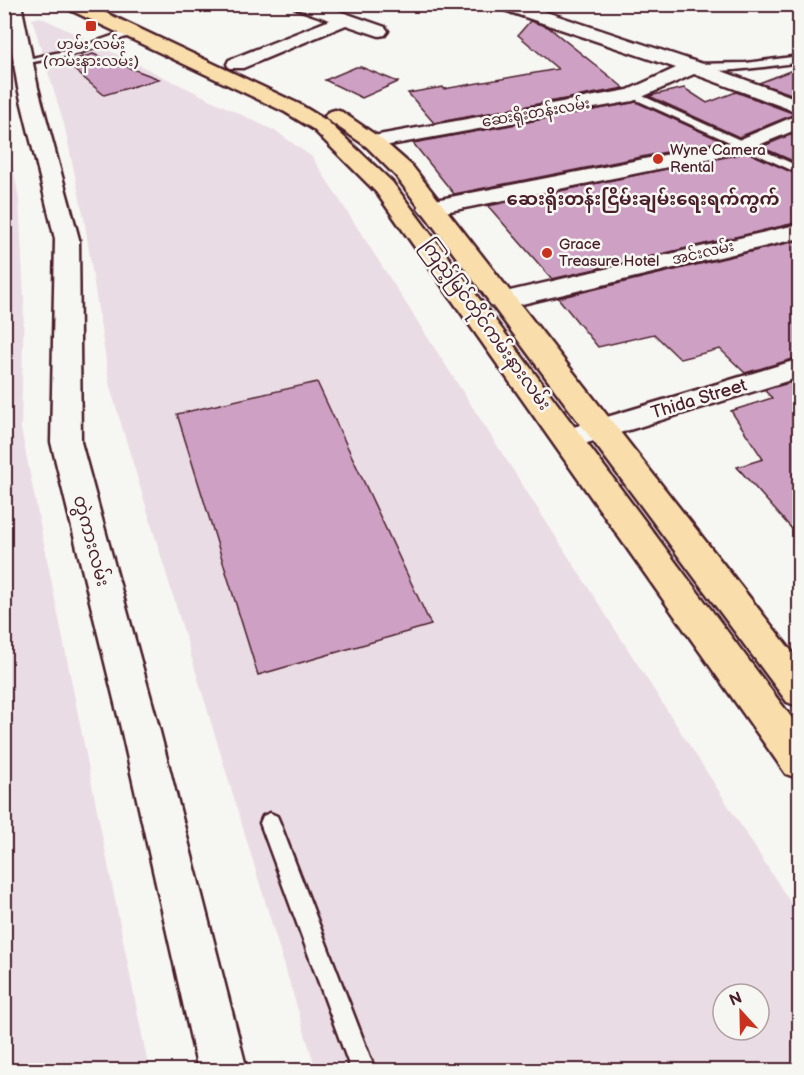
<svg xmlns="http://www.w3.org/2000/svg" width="804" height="1075" font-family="'Balsamiq Sans','Noto Sans Myanmar',sans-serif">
  <rect width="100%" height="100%" fill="#f6f6f2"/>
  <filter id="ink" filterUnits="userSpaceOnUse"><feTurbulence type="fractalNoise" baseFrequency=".0167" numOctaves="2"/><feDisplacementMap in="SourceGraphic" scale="12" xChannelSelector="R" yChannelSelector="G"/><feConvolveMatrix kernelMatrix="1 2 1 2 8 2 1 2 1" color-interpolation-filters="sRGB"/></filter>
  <g filter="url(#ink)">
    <path fill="#eadce4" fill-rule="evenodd" d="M40 17 277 132 312 157 799 916V1070H316L110 387 84 218 64 124 32 19ZM723 994H759V1030H723Z
      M4 119 19 199 24 298 21 429 149 1070H5Z"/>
    <path fill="#cea1c4" stroke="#4a1f2b" stroke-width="1.5" d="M530 21 548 27 624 88 434 123 408 93 443 87 444 89 558 69 518 35Z
      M93 54 159 79 104 95 65 62Z
      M356 67H361L398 82 362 98 325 80Z
      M800 67V97L759 83Z
      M684 88 707 103 736 92 795 114 739 137 649 96Z
      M636 102 722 141 454 194 413 143Z
      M800 131V164L761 147Z
      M747 152 800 176V222L552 279 488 206Z
      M800 240V357L745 373 720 349 680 359 654 334 598 347 558 298Z
      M800 380V538L737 467 763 459 731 411 772 398 764 390Z
      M317 382 431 625 258 675 177 414Z"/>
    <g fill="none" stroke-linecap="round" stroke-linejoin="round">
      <g stroke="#4a1f2b" stroke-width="5">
        <path id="lane" d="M129 30 132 31V35L80 53 23 64 18 61 75 49Z
          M800 56V62C779 65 703 77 688 67L693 64 746 63Z
          M630 93H636L800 167V174L630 97Z
          M270 813 277 816 280 823 375 1070H351L260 823 263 816Z"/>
      </g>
      <g stroke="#4a1f2b" stroke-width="5">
        <path id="street" d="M293 4H319L385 27 388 31 385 35 379 36 346 25 243 68H229L227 64 229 60 330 20 295 8Z
          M496 4H522L700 63 800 100V113L694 74 633 101 373 148 366 146 362 142 366 138 373 136 628 90 676 68 498 8Z
          M800 114V128L742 152 430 215 422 213 418 208 422 203 430 201 736 141Z
          M800 224V238L501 309 492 306 488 301 492 296 501 293Z
          M800 359V377L568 449 557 446 553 439 557 432Z"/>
      </g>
      <g stroke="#4a1f2b" stroke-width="5">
        <path id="secondary" d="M4 4H21L38 88 79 239 81 442 158 724 247 1070H198L120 724 51 442 55 239 18 88Z"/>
      </g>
      <g stroke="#4a1f2b" stroke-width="5">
        <path id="primary" d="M64 4H87L299 104 327 121 392 182 800 729V779L786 774 376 192 313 129 285 112 66 8Z
          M335 110 342 112 380 138 412 166 800 662V707L787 702 396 176 366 146 328 120 325 116 328 112Z"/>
      </g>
      <use href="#lane" fill="#f6f6f2" fill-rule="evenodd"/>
      <use href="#street" fill="#f6f6f2" fill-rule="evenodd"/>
      <use href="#secondary" fill="#f6f6f2" fill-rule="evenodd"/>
      <use href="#primary" fill="#f9deab" fill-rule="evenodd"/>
    </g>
  </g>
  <g fill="#c8321e" stroke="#f6f6f2" stroke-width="2">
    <rect x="85" y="20" width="12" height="12" rx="3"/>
    <circle cx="658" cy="159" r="6"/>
    <circle cx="547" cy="253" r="6"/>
  </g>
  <g text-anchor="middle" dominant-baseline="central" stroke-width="5" stroke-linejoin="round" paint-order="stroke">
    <g font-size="15" fill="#4a1f2b" stroke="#f6f6f2" text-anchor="start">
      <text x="91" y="44" text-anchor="middle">ဟုမ်း လမ်း<tspan x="91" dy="17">(ကမ်းနားလမ်း)</tspan></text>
      <text x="670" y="150">Wyne Camera<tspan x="670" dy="17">Rental</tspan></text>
      <text x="559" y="244">Grace<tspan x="559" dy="17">Treasure Hotel</tspan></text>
    </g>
    <g font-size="15" fill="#4a1f2b" stroke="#f6f6f2">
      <text transform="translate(536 113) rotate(-10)">ဆေးရိုးတန်းလမ်း</text>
      <text transform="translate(703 253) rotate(-13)">အင်းလမ်း</text>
    </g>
    <g font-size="18" font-weight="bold" fill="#4a1f2b" stroke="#f6f6f2">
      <text x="643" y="199">ဆေးရိုးတန်းငြိမ်းချမ်းရေးရက်ကွက်</text>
    </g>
    <g font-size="18" fill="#4a1f2b" stroke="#f6f6f2">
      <text transform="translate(486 325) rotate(54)">ကြည့်မြင်တိုင်ကမ်းနားလမ်း</text>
      <text transform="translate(699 399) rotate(-17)">Thida Street</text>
      <text transform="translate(91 541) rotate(75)">တွဲကားလမ်း</text>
    </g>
  </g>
  <rect width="804" height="1075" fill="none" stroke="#f6f6f2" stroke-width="24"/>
  <rect x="12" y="12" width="780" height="1051" fill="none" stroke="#4a1f2b" stroke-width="2" filter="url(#ink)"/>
  <g transform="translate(741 1012) rotate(338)"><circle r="28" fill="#f6f6f2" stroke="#b1a0a2" stroke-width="1.5"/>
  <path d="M0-4.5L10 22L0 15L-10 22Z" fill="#c8321e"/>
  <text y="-9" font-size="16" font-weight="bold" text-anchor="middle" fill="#4a1f2b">N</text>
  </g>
</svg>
